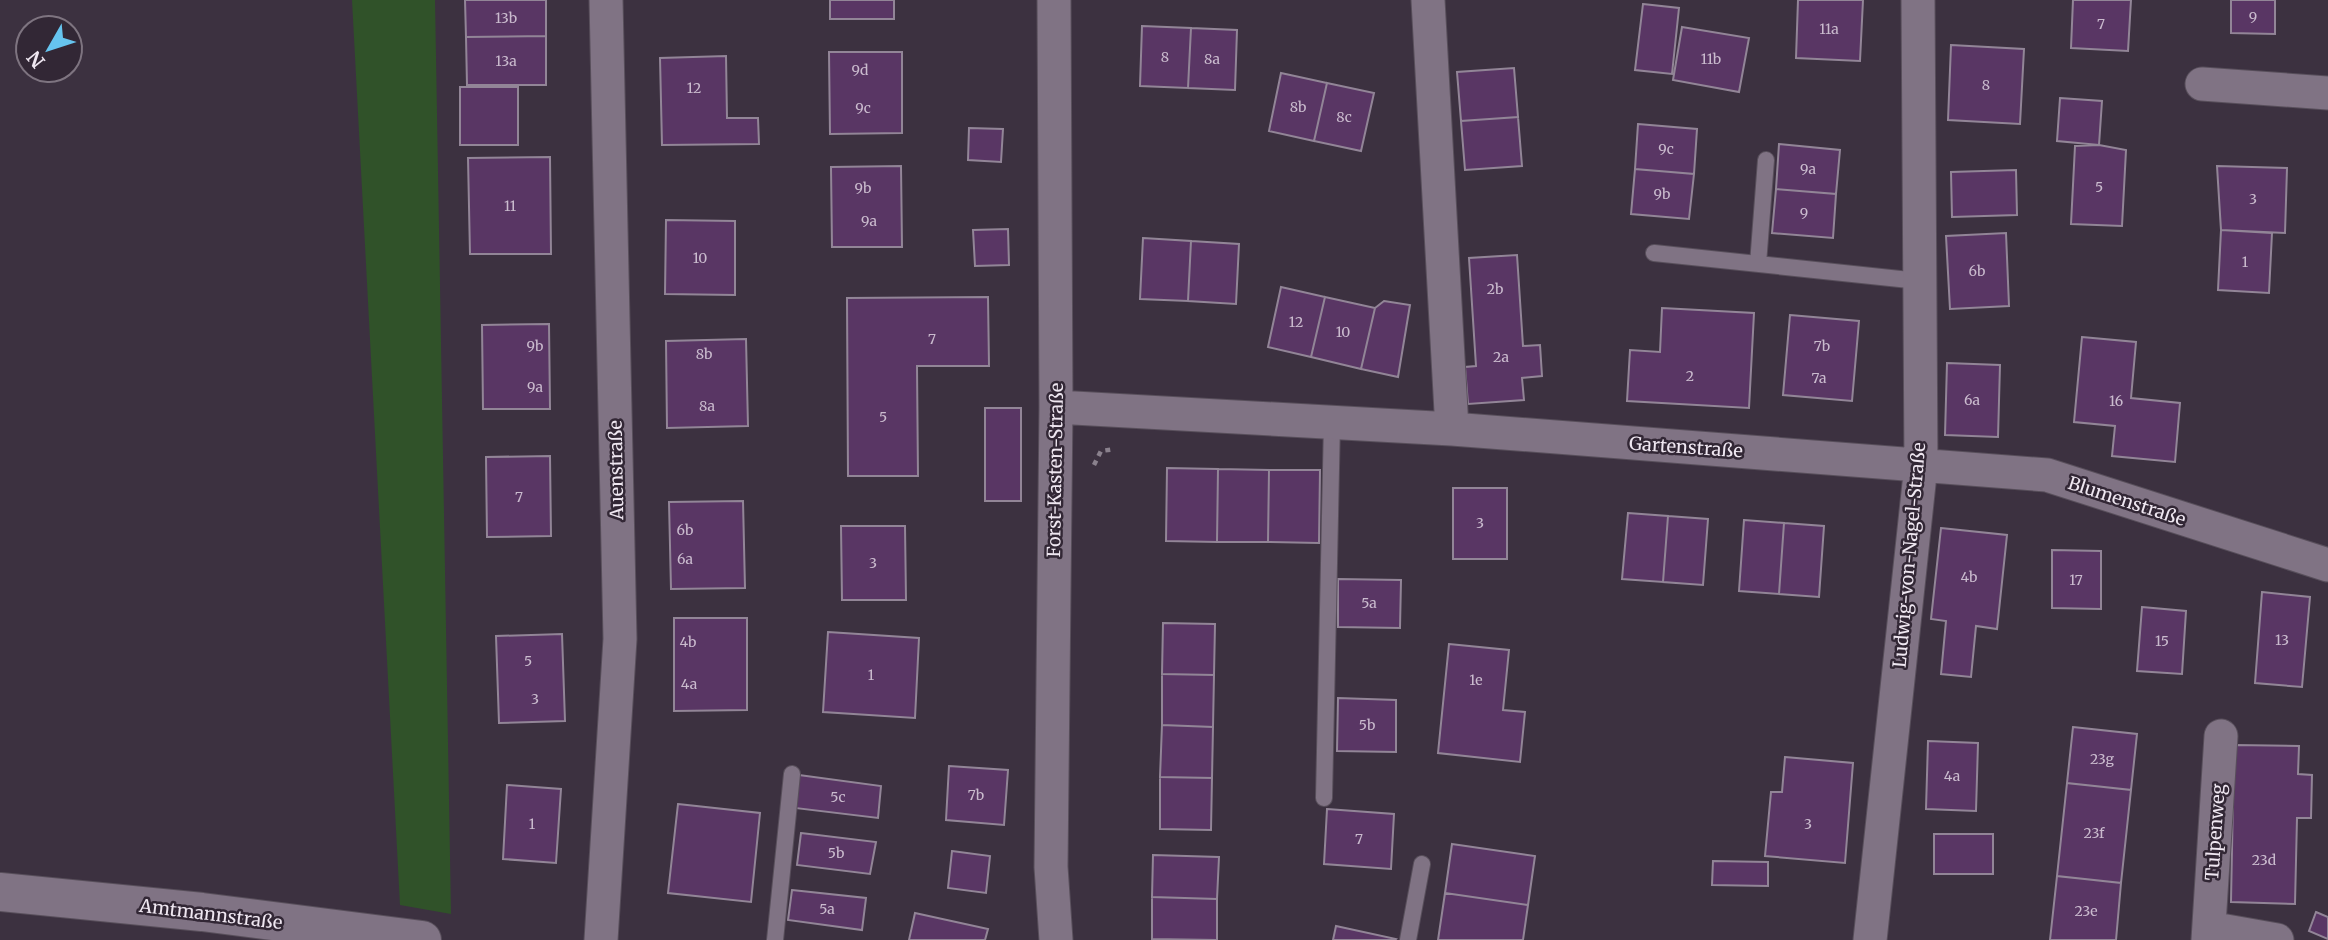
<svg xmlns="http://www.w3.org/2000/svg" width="2328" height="940" font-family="Merriweather,serif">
  <rect width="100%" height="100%" fill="#3c3140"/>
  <path fill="#305229" d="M352 0H435L451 914 400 905Z"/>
  <path fill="#593664" stroke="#928597" stroke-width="2" d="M465 0H546V36L466 37Z
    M830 0H894V19H830Z
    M1798 0H1863L1860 61 1796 58Z
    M2073 0H2131L2128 51 2071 48Z
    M2231 0H2275V34L2231 33Z
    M1643 4 1679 8 1672 74 1635 70Z
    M1142 26 1191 28 1188 88 1140 86Z
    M1682 27 1749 38 1739 92 1673 80Z
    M1191 28 1237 30 1235 90 1188 88Z
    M546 36V85H467L466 37Z
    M1951 45 2024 49 2020 124 1948 120Z
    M829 52H902V133L830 134Z
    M726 56 727 118H758L759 144 662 145 660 58Z
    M1514 68 1518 117 1461 121 1457 72Z
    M1281 73 1327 83 1314 141 1269 131Z
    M1327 83 1374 93 1361 151 1314 141Z
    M460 87H518V145H460Z
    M2060 98 2102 101 2099 145 2057 141Z
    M1518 117 1522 166 1465 170 1461 121Z
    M1638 124 1697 129 1694 174 1635 169Z
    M969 128 1003 129 1001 162 968 160Z
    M1779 144 1840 150 1836 194 1776 189Z
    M2099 145 2126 150 2122 226 2071 224 2075 146Z
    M550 157 551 254H470L468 158Z
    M901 166 902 247H832L831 167Z
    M2217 166 2287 168 2285 233 2221 230Z
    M1635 169 1694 174 1689 219 1631 214Z
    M2016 170 2017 215 1952 217 1951 172Z
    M1776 189 1836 194 1833 238 1772 233Z
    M666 220 735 221V295L665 294Z
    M1008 229 1009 265 975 266 973 230Z
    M2221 230 2272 233 2269 293 2218 290Z
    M2006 233 2009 306 1950 309 1946 236Z
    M1143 238 1191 241 1188 301 1140 299Z
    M1191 241 1239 244 1236 304 1188 301Z
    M1517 255 1523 346 1540 345 1542 376 1522 378 1524 400 1468 404 1465 367 1476 366 1469 258Z
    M1281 287 1325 297 1311 357 1268 347Z
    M988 297 989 366H917L918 476H848L847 298Z
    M1325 297 1375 308 1361 369 1311 357Z
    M1384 301 1410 305 1398 377 1361 369 1375 308Z
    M1662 308 1754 313 1749 408 1627 401 1630 350 1660 352Z
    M1790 315 1859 321 1852 401 1783 395Z
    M549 324 550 409H483L482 325Z
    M2082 337 2136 342 2131 398 2180 403 2175 462 2112 456 2115 426 2074 422Z
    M746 339 748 426 667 428 666 341Z
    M1947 363 2000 365 1998 437 1945 435Z
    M985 408H1021V501H985Z
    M550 456 551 536 487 537 486 457Z
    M1167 468 1218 469 1217 542 1166 541Z
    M1218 469 1269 470 1268 542H1217Z
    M1269 470H1320L1319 543 1268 542Z
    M1453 488H1507V559H1453Z
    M743 501 745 588 671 589 669 502Z
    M1628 513 1668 516 1663 582 1622 579Z
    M1668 516 1708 519 1703 585 1663 582Z
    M1744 520 1784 523 1779 594 1739 591Z
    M1784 523 1824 526 1819 597 1779 594Z
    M841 526H905L906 600H842Z
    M1941 528 2007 535 1997 629 1976 626 1971 677 1941 674 1946 621 1931 619Z
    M2052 550 2101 551V609L2052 608Z
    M1338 579 1401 580 1400 628 1338 627Z
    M2262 592 2310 597 2302 687 2255 683Z
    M2142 607 2186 611 2182 674 2137 671Z
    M674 618H747V710L674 711Z
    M1163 623 1215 624 1214 675 1162 674Z
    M828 632 919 638 915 718 823 712Z
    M562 634 565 721 499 723 496 636Z
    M1449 644 1509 650 1503 710 1525 712 1520 762 1438 753Z
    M1162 674 1214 675 1213 727 1162 725Z
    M1338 698 1396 700V752L1337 751Z
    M1162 725 1213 727 1212 778 1160 777Z
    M2073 727 2137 734 2131 790 2067 783Z
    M1928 741 1978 743 1976 811 1926 809Z
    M2234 745 2299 746 2298 774 2312 775 2311 818H2297L2295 904 2231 902Z
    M1785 757 1853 763 1845 863 1765 856 1771 792H1782Z
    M949 766 1008 770 1004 825 946 820Z
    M799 775 881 786 878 818 795 808Z
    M1160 777 1212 778 1211 830 1160 829Z
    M2067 783 2131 790 2121 883 2057 876Z
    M507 785 561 789 556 863 503 859Z
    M678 804 760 813 751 902 668 893Z
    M1327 809 1394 814 1391 869 1324 864Z
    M801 833 876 842 870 874 797 865Z
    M1934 834H1993V874H1934Z
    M1452 844 1535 856 1528 905 1445 893Z
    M952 851 990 856 986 893 948 888Z
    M1153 855 1219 857 1217 899 1152 897Z
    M1713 861 1768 862V886L1712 885Z
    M2057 876 2121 883 2116 940H2050Z
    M792 890 866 898 862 930 788 920Z
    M1445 893 1528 905 1523 940H1438Z
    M1152 897 1217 899V940L1152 939Z
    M2316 912 2328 917V939L2309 931Z
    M915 913 988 929 985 940H909Z
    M1336 926 1396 939 1395 940H1333Z"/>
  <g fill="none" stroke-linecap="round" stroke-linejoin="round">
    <g stroke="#584f5b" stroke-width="18">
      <path id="service" d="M1654 253 1919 281
        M1758 264 1766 160
        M1324 798 1332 422
        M775 940 792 774
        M1408 940 1422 864"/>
    </g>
    <g stroke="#584f5b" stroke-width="35">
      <path id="minor" d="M1054 0 1056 407 1051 867 1056 940
        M1428 0 1452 429
        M2202 84 2328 93
        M1056 407 1452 429 2047 475 2328 565
        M2209 928 2277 940
        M601 940 620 639 606 0
        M1870 940 1921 465 1918 0
        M2208 940 2221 736"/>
    </g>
    <g stroke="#584f5b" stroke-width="40">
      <path id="secondary" d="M0 892 202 912 422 940"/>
    </g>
    <path stroke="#8a818d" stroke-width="4.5" stroke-dasharray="5 5" stroke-linecap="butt" d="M1094 465 1101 451 1115 449"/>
    <use href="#service" stroke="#807384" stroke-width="16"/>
    <use href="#minor" stroke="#807384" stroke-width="33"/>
    <use href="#secondary" stroke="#807384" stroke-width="38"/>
  </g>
  <g text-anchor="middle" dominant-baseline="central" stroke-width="5" stroke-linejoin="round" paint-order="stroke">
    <g font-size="14" fill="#cabbce">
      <text x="2253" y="17">9</text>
      <text x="506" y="18">13b</text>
      <text x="2101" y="24">7</text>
      <text x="1829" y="29">11a</text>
      <text x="1165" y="57">8</text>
      <text x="1212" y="59">8a</text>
      <text x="1711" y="59">11b</text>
      <text x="506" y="61">13a</text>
      <text x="860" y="70">9d</text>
      <text x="1986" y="85">8</text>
      <text x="694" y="88">12</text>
      <text x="1298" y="107">8b</text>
      <text x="863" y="108">9c</text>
      <text x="1344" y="117">8c</text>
      <text x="1666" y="149">9c</text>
      <text x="1808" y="169">9a</text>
      <text x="2099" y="187">5</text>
      <text x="863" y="188">9b</text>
      <text x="1662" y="194">9b</text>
      <text x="2253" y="199">3</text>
      <text x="510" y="206">11</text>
      <text x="1804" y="213">9</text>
      <text x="869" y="221">9a</text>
      <text x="700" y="258">10</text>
      <text x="2245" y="262">1</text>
      <text x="1977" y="271">6b</text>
      <text x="1495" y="289">2b</text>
      <text x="1296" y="322">12</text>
      <text x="1343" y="332">10</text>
      <text x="932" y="339">7</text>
      <text x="535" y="346">9b</text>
      <text x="1822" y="346">7b</text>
      <text x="704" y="354">8b</text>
      <text x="1501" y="357">2a</text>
      <text x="1690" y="376">2</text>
      <text x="1819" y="378">7a</text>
      <text x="535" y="387">9a</text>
      <text x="1972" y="400">6a</text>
      <text x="2116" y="401">16</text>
      <text x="707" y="406">8a</text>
      <text x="883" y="417">5</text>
      <text x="519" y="497">7</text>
      <text x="1480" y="523">3</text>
      <text x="685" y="530">6b</text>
      <text x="685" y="559">6a</text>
      <text x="873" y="563">3</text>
      <text x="1969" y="577">4b</text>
      <text x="2076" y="580">17</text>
      <text x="1369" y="603">5a</text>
      <text x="2282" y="640">13</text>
      <text x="2162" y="641">15</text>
      <text x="688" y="642">4b</text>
      <text x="528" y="661">5</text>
      <text x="871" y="675">1</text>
      <text x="1476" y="680">1e</text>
      <text x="689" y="684">4a</text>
      <text x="535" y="699">3</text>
      <text x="1367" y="725">5b</text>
      <text x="2102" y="759">23g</text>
      <text x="1952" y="776">4a</text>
      <text x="976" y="795">7b</text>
      <text x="838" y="797">5c</text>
      <text x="532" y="824">1</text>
      <text x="1808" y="824">3</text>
      <text x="2094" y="833">23f</text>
      <text x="1359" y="839">7</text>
      <text x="836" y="853">5b</text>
      <text x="2264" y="860">23d</text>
      <text x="827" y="909">5a</text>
      <text x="2086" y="911">23e</text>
    </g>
    <g font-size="18" fill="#efe7f1" stroke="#322735">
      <text transform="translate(1686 447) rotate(4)">Gartenstraße</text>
      <text transform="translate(616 470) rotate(-91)">Auenstraße</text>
      <text transform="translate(1055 470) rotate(-89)">Forst-Kasten-Straße</text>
      <text transform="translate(2127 501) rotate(18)">Blumenstraße</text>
      <text transform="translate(1909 555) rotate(-85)">Ludwig-von-Nagel-Straße</text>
      <text transform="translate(2215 832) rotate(-86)">Tulpenweg</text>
      <text transform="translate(211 914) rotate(7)">Amtmannstraße</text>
    </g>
  </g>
  <g transform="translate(49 49) rotate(231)"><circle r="33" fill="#322735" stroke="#7e7480" stroke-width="2"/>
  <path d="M0-5L12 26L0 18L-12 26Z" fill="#66c4ef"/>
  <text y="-10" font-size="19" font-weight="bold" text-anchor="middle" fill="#efe7f1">N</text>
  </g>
</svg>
